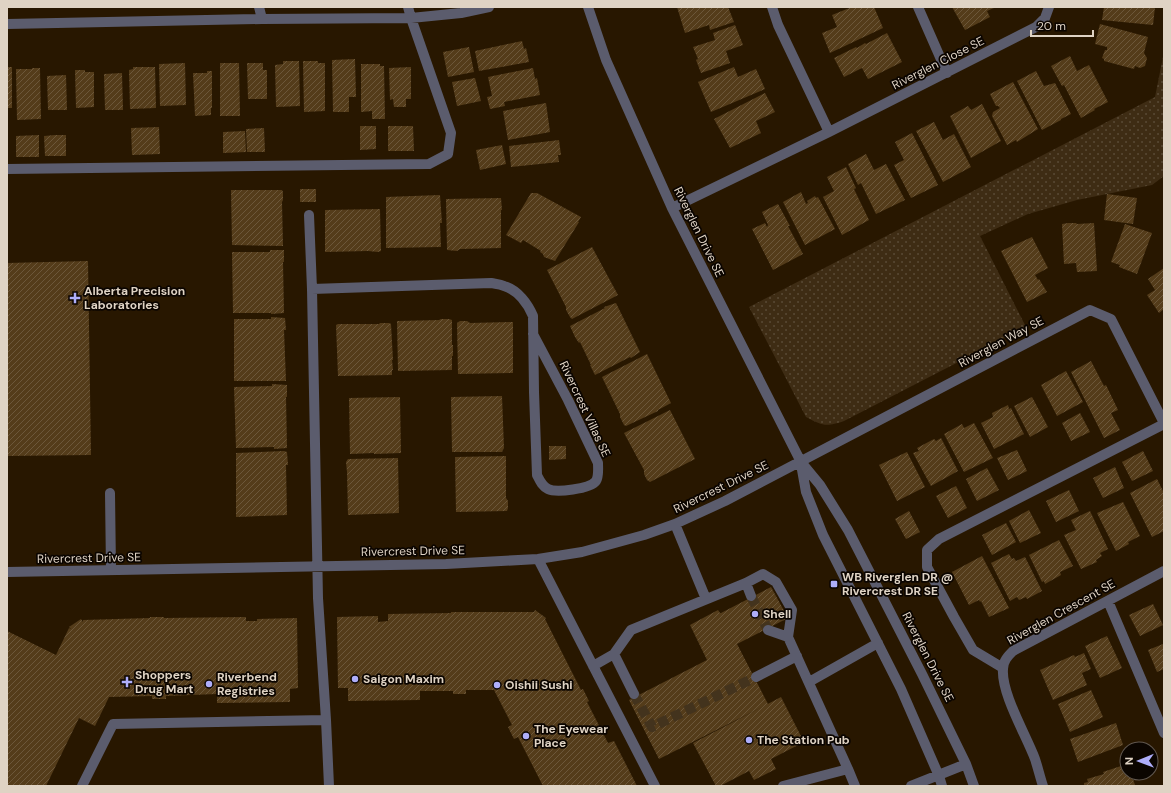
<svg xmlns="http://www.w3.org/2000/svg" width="1171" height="793" font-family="'DM Sans',sans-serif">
  <defs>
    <pattern id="grass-dots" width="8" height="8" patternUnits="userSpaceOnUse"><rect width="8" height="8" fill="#3e2c14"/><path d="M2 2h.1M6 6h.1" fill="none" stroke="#594a35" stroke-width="1.8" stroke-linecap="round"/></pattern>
    <pattern id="building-hatch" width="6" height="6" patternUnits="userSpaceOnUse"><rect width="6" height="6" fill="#543c1a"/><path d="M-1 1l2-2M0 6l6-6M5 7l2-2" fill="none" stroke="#6c573a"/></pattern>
  </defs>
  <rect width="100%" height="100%" fill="#281700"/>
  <path fill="url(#grass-dots)" d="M1164 52V176L1152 185 1077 200 1028 214 980 236 1026 327 844 421C826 427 823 426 806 417L749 307 1155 97Z"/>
  <path fill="url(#building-hatch)" d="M677 7H711L712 8 728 7 734 22 710 30 709 25 685 33Z
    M852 7H874L883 28 830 53 822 33 837 27 832 15Z
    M952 7H996L987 11 990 17 965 30Z
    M1104 7H1155L1153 25 1102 20Z
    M1100 24 1148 37 1144 53 1147 58 1145 66 1140 68 1135 66 1134 69 1104 61V59L1102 58 1105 50H1107V47L1095 44Z
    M735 25 743 45 726 51 730 63 701 73 696 60 698 59 693 47 715 40 713 33Z
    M887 33 902 62 868 79 862 68 844 77 834 58 856 47 857 48 865 43 866 44Z
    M522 41 524 49 526 48 529 62 479 71 475 51Z
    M469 47 474 72 448 77 443 52Z
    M1070 56 1077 71 1089 65 1108 102 1094 109 1095 110 1081 118 1064 85 1062 86 1051 66Z
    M355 59 356 97H349V112H333L332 60Z
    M283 61H299L300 106 276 107 275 65 283 64Z
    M303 61H318V63H325V111L304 112Z
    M185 63 186 105 160 106 159 64Z
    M220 63H239L240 116H220Z
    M247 63H263V70H267V99H248Z
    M361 64H380V66H384L385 119H372V111L361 112Z
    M7 67H12V108H7Z
    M133 67H155L156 108 130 109 129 70 133 69Z
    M411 67V99H406V107H394L393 99 390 100 389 68Z
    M734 67 738 77 756 69 765 89 711 112 698 82Z
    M32 68H40L41 119 17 120 16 69H32Z
    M533 68 535 79 537 78 540 95 504 102 505 106 490 109 487 97 492 96 488 77Z
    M75 70H85V72H94V107L76 108Z
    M207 71H212V108H211V115L195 116 193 73H207Z
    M1036 71 1044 86 1055 83 1071 114 1061 119V120L1042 130 1017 81Z
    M122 73 123 110H105L104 74Z
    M66 75 67 110H48L47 76Z
    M475 78 481 101 457 106 452 82Z
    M1013 82 1038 129 1017 142 1016 140 1007 145 992 116 993 112 1000 108 998 106H996L990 94Z
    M765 93 775 112 756 121 761 133 730 148 714 119Z
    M546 103 550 132 508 140 503 111Z
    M982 104 1001 141 971 158 950 116 968 106 971 110Z
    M934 122 943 140 954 134 971 167 943 182 916 131Z
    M360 126H376V149L360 150Z
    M388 126H413L414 151H388Z
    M159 127 160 154 132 155 131 128Z
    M264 128 265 152H247L246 129Z
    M245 131 246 152 223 153V132Z
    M912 133 938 185 911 198 894 165 904 160 895 142Z
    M39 135V157H16V136Z
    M55 135H66V156H45L44 136Z
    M559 140 561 155H558L559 162 511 167 509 146Z
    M502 145 506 164 480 170 476 150Z
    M866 154 874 170 886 164 905 200 876 214 861 183 858 185 848 164Z
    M846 167 856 188 854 189 869 220 842 235 823 197 834 191 827 177Z
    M300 189H316V202H300Z
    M231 190H282L283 192V200L282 202 283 246 232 245Z
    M801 192 806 204 808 203 807 201 815 196 816 198 818 197 835 229 805 245 783 202Z
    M531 193H537L581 217 578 222H579L555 261 544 257 543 254 540 252 541 251 523 240 521 243 506 235Z
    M1107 194 1137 198 1133 224 1104 220Z
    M440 195 442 223H440L441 247 386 248V197Z
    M501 198 502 210H501V248L460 249 457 251 447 250 446 199Z
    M778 204 790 226H788L803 254 773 270 752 229 765 223 767 227 768 225 762 212Z
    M380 209 381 251 378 252 368 251 325 252V210Z
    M1068 223H1076L1077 224 1094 223 1097 271 1077 272 1076 263 1064 264 1062 224Z
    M1125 224 1152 233 1137 274 1119 267 1120 265 1111 262Z
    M1032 237 1048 268 1035 275 1038 280 1039 279 1047 292 1027 302 1001 251Z
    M592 247 618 295 572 319 570 317 566 310V307L547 270Z
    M270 250H284V262H283L284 313 271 314V313H233L232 252H270Z
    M88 261 91 455 7 456V263Z
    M1164 268V309L1159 313 1147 295 1155 290 1148 279Z
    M616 303 640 352 631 358 630 357 595 375 590 365H591L580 342 579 343 575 337 570 326 605 308 604 307Z
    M271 317 285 318 286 330H284L286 381H234V319H271Z
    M441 319H449L452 320V345H453V356H452V370L398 371 397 321 439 320Z
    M460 321H467L470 323 513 322V373L458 374 457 323Z
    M380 323H389L391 324 393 360H392L393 370H392V375L338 376 336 325 338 324H379Z
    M647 354 671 403 658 410V411L626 426 624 425 620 417V414L602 377Z
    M1091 361 1104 386 1106 385 1118 410 1111 413 1120 430 1104 438 1071 372Z
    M1066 371 1083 402 1057 416 1041 385Z
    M272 384 287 385V397H286L287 448 274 449V447L236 448 234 387 272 386Z
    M502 396 504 448 502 452H452L451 397Z
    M400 397 401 453 374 454V453L350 454 349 398Z
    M1032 397 1048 427 1030 437 1014 406Z
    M1008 405 1009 409 1011 408 1024 434 994 449 981 423 993 417 992 413Z
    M670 410 695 459 650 482 647 480 644 474V470L624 433Z
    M1080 413 1090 432 1071 441 1062 423Z
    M974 423 993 458 964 472 944 434 962 424 964 428Z
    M941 438 958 471 931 486 913 453 919 451 917 448 934 439 936 441Z
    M549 446H566V459L549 460Z
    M1017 450 1027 471 1008 480 997 458Z
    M284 451 287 452 288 465H286L287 515 236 517V453Z
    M1143 451 1153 471 1132 481 1122 462Z
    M907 452 925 487 897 501 879 465Z
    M506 456V498L508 501V508L507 511 456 512 455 457Z
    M398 458 399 513 348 515 347 472 346 462 348 459Z
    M1115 467 1124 488 1103 498 1093 478Z
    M987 468 999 490 977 501 966 479Z
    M1157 479 1164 493V531L1152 537 1130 493Z
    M956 486 967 508 948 518 936 496Z
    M1069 490 1079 511 1056 522 1046 501Z
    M1123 502 1140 536 1128 542 1129 544 1116 551 1097 513Z
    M1029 510 1041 533 1020 543 1009 521Z
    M909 511 920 532 906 539 895 519Z
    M1090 511 1108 549 1100 553 1102 556 1096 560 1097 562 1081 569 1064 535 1076 530 1071 520Z
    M1006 523 1016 542 992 555 982 535Z
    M1059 540 1073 566 1060 572 1061 575 1045 584 1044 581 1042 582 1029 555Z
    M1009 554 1012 559 1014 558 1016 561 1025 557 1042 591 1027 599 1026 597 1019 600 1017 597 1010 601 991 563Z
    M982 556 1009 608 989 617 981 601 980 602 979 600 969 605 952 572Z
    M771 587 788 618 737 644 768 704 659 759 629 700 707 660 690 625 718 610 720 613H721Z
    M1153 604 1163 625 1140 636 1129 615Z
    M535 610 546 618 545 619 581 690 583 689 589 701 587 702 608 743 614 741 637 786H543L518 737 514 739 508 727 512 725 494 690H466V694H453V691H420V700L348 701V688H338L337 617 378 616V622L388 621V614L451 613V612H534Z
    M150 617H164V618L246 617V621H257V619L297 618 298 688 290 689V702L217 703V694L166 696V699H152V696L109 697 95 726 79 718 46 786H7V631L56 655 69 628 71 629 69 627 81 619 83 622V620L150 618Z
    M1107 636 1122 668 1100 678 1085 646Z
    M1163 644 1164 647V669L1157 672 1148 650Z
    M1084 653 1091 669 1082 673 1087 685 1053 700 1040 670 1074 655 1075 657Z
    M1091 690 1103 717 1070 732 1058 704Z
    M781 697 804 742 771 759 776 769 754 780 749 771 720 786H716L693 743Z
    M1116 723 1123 745 1078 762 1070 739Z
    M1127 764V773H1131L1135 785 1084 786V783L1088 782 1087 779 1104 774 1103 772Z"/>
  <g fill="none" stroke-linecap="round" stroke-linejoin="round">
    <path stroke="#43331d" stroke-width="10" stroke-dasharray="10 5" stroke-linecap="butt" d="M751 596 768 630
      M634 694 652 727 756 677"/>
    <path stroke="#5b5c6d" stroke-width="10" d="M259 7 262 19
      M588 7 606 60 672 208 801 462 820 485 848 530 922 674 966 764 974 786
      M772 7 778 25 829 132
      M918 7 947 73
      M7 24 262 19 411 18 461 13 489 7
      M7 169 429 164 448 154 451 133 411 18 408 7
      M672 208 829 132 1036 27 1045 18 1049 7
      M309 215 312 289 318 598 326 720 329 786
      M312 289 491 283C496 284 500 284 504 286 518 290 528 304 533 316L534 392 537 475C540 481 542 486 548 489 556 493 590 489 596 481 599 476 598 469 598 463L568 400 533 334
      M801 464 806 492 823 535 901 689 939 776 942 786
      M110 493 111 570
      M675 524 706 599
      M538 559 655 786
      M7 572 446 564 538 559 582 552 644 535 675 524 725 501 1090 310 1111 319 1164 423
      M746 583 751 596
      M1108 601 1164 733
      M768 630 788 637
      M614 654 634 694
      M593 666 614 654 631 630 746 583 763 574 776 582 792 610 788 637 848 769 855 786
      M1003 668 973 650 954 617 927 567V550L939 539 1164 424
      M756 677 797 656
      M809 682 878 643
      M82 786 113 724 326 720
      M783 786 848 769
      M911 786 966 764
      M1043 786C1040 777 1038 768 1035 759 1026 735 1001 693 1003 669 1003 661 1008 656 1013 651L1164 571"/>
  </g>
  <g fill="#aeaefa" stroke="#0b0500" stroke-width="1.5">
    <path d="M73 292h4v4h4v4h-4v4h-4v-4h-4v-4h4z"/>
    <rect x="830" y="580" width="8" height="8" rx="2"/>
    <circle cx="755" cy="614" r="4"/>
    <circle cx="355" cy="679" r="4"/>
    <path d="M125 676h4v4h4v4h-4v4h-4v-4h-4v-4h4z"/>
    <circle cx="209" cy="684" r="4"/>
    <circle cx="497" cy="685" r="4"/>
    <circle cx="526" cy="736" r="4"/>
    <circle cx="749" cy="740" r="4"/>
  </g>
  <g text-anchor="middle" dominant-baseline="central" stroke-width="3.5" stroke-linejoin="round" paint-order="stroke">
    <g font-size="12" fill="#dfd3c4" stroke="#0b0500">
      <text transform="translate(938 63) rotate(-27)">Riverglen Close SE</text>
      <text transform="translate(699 232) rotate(64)">Riverglen Drive SE</text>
      <text transform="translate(1001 342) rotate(-28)">Riverglen Way SE</text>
      <text transform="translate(585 409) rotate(65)">Rivercrest Villas SE</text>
      <text transform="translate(721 487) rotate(-26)">Rivercrest Drive SE</text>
      <text transform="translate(413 551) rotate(-1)">Rivercrest Drive SE</text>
      <text transform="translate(89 558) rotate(-1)">Rivercrest Drive SE</text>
      <text transform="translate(1061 612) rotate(-29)">Riverglen Crescent SE</text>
      <text transform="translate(928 657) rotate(63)">Riverglen Drive SE</text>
    </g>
    <g font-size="12" font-weight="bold" fill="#dfd3c4" stroke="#0b0500" text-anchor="start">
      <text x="84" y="291">Alberta Precision<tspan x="84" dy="14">Laboratories</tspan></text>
      <text x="842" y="577">WB Riverglen DR @<tspan x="842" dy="14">Rivercrest DR SE</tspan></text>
      <text x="763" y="614">Shell</text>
      <text x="135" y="675">Shoppers<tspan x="135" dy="14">Drug Mart</tspan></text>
      <text x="217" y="677">Riverbend<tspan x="217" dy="14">Registries</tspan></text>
      <text x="363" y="679">Saigon Maxim</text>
      <text x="505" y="685">Oishii Sushi</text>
      <text x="534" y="729">The Eyewear<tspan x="534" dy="14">Place</tspan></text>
      <text x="757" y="740">The Station Pub</text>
    </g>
  </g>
  <rect width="1171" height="793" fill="none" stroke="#dfd3c4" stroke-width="16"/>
  <g transform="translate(1139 761) rotate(269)"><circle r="19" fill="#0b0500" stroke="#60574e"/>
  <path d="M0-3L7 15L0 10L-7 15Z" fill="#aeaefa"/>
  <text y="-6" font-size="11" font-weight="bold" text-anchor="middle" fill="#dfd3c4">N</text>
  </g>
  <path d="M1031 30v6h62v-6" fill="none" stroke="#dfd3c4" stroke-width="2"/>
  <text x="1037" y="30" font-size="12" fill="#dfd3c4" stroke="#0b0500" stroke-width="3" paint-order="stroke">20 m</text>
</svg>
